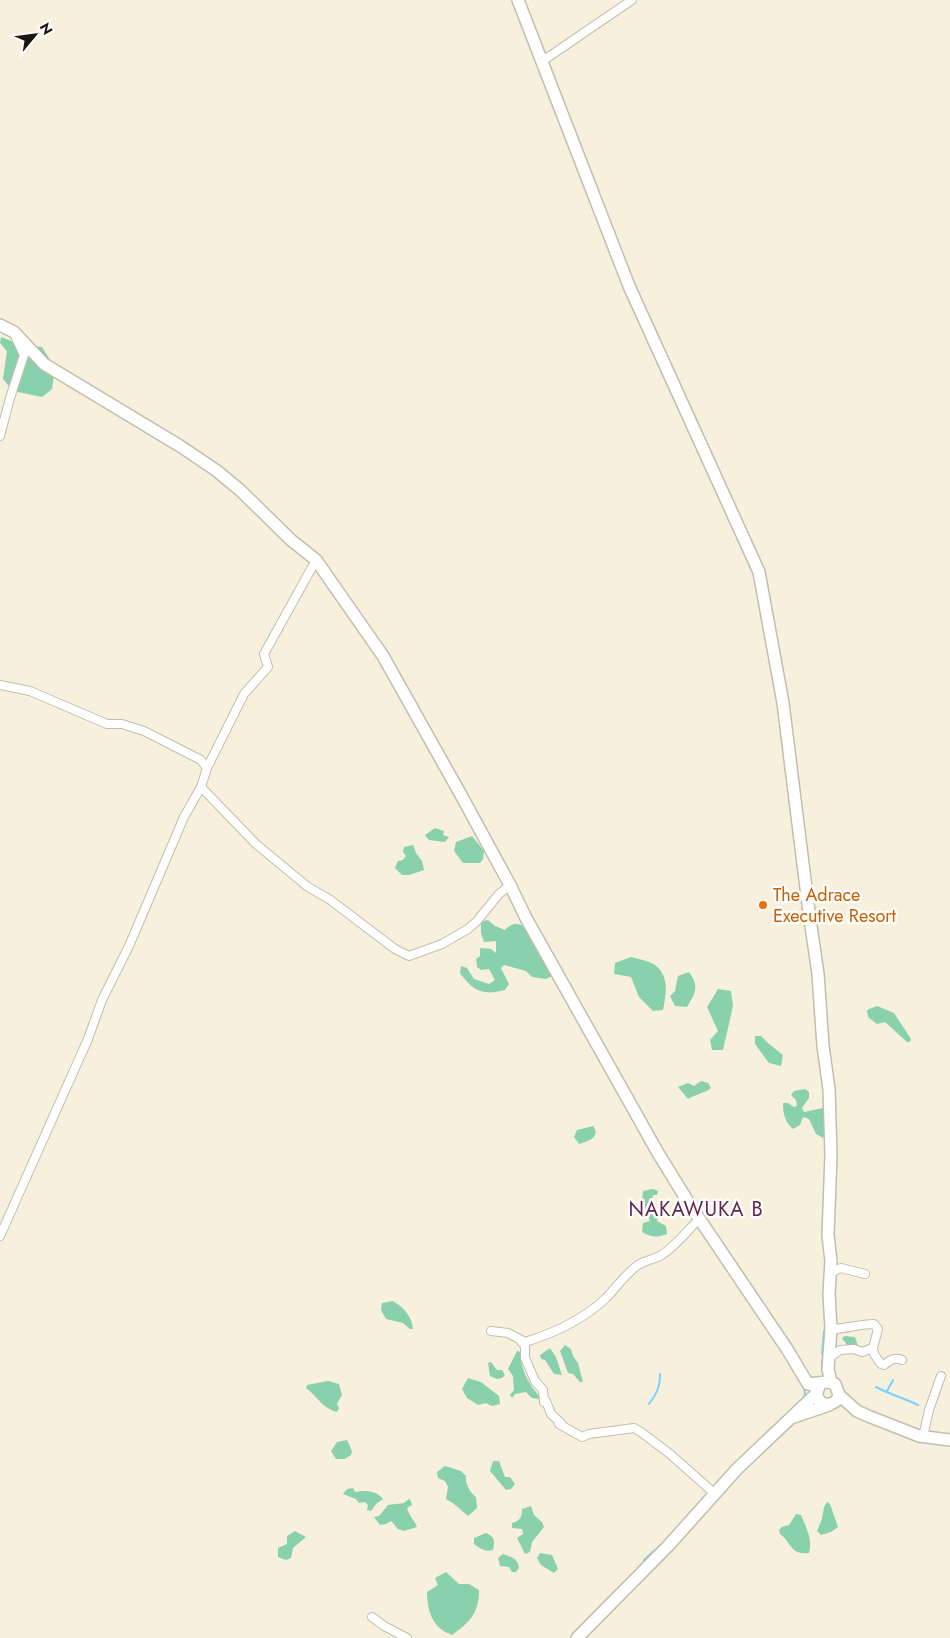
<svg xmlns="http://www.w3.org/2000/svg" width="950" height="1638" font-family="Jost,sans-serif">
  <rect width="100%" height="100%" fill="#f6f0dc"/>
  <path fill="#89d0ad" d="M1 337 21 345 42 347 55 368 52 389 42 397 13 391 3 379 7 351 0 343Z
    M435 828 444 831 443 835 449 837 445 842 429 840 425 835Z
    M472 836 484 851 483 859 480 863H463L454 851 456 842Z
    M413 845 416 853 422 861 424 870 409 875H402L395 868 398 861 403 860 406 856 403 852 404 847Z
    M488 920 495 926 505 930C512 923 516 923 524 926L552 976 546 979 532 977 526 971 504 965 501 968 509 984 505 990C483 996 473 991 460 973L461 966 467 968 474 979 489 984 495 980 489 969 481 970 477 967 476 959 480 956V948L491 949 496 953V941L484 942 481 933V922Z
    M631 957C638 959 649 961 655 965 670 977 666 994 663 1010L653 1011 639 997 631 977 614 974 615 963Z
    M689 972C700 987 695 993 687 1007L675 1006 670 996 675 991 678 976Z
    M718 989 731 991 733 1006 723 1050H712L710 1040 718 1031 707 1007Z
    M877 1006 894 1013 911 1039 910 1042H907L885 1022 877 1024 868 1017 867 1010Z
    M755 1036H761L769 1044 783 1055 781 1066 769 1063 755 1044Z
    M701 1081 708 1083 711 1088C705 1093 696 1094 688 1099L678 1087 688 1083 694 1086Z
    M805 1089 809 1092V1098L802 1108 804 1112 823 1108 825 1132 823 1138 816 1134 809 1119 803 1117 800 1125 793 1129C785 1122 783 1114 783 1103H788L794 1107 797 1106 796 1100 791 1095 794 1091Z
    M593 1126C601 1137 589 1141 579 1144L574 1137 577 1130Z
    M653 1189 658 1191 657 1195H653L652 1204 658 1214 657 1221 666 1226 667 1234C657 1238 651 1237 642 1232L643 1223 650 1221 642 1202 643 1191Z
    M393 1301C403 1307 412 1316 413 1329H410L403 1323 386 1319 381 1310 382 1303Z
    M845 1336 855 1337 858 1346 847 1345 842 1338Z
    M565 1345 571 1349 573 1356 578 1363 583 1382H580L573 1374 568 1373 560 1351Z
    M550 1348 556 1357 562 1375 554 1374 545 1360 541 1359 540 1355Z
    M517 1351 521 1352C519 1368 530 1385 539 1396V1399L532 1398 526 1392 515 1394 512 1398 510 1395 514 1390 513 1376 508 1369Z
    M491 1362 497 1370H502L505 1375 502 1378 497 1379 490 1376 488 1363Z
    M468 1378 481 1382 499 1396 500 1404 492 1406 486 1403 478 1405 467 1398 462 1389Z
    M328 1381 339 1384 342 1395 337 1404 339 1408 337 1412C322 1408 318 1397 306 1388L307 1385Z
    M347 1440 352 1451 351 1455 345 1459H336L331 1451 337 1442Z
    M493 1461H499L505 1477H510L515 1484 511 1489 506 1490 490 1471Z
    M445 1466 461 1471 466 1476C465 1483 470 1493 476 1497L477 1508 468 1516C461 1510 454 1503 446 1499L448 1487 445 1481 438 1478 437 1472Z
    M353 1488 355 1492C365 1490 377 1491 383 1499L377 1503 371 1511 367 1510 368 1505 365 1502 359 1503 356 1499 343 1494 347 1489Z
    M409 1499 411 1501 412 1505 407 1508C410 1518 414 1519 417 1527L404 1531 398 1529 391 1521 386 1524 380 1525 374 1517 379 1516 388 1505 404 1503Z
    M827 1502 830 1504 838 1527 831 1532 821 1535 817 1531 822 1519 824 1507Z
    M531 1506 534 1515 542 1522 544 1527 532 1542 530 1552 525 1554 517 1538 523 1534 522 1529 512 1528V1523C520 1521 522 1517 522 1509Z
    M796 1514 801 1515C806 1527 813 1540 809 1553 790 1555 792 1543 780 1534L779 1530 782 1527 789 1525Z
    M295 1531 306 1537 293 1548 291 1558 286 1560 278 1557V1548L287 1544V1536Z
    M486 1533C495 1537 495 1541 493 1550 485 1552 481 1549 474 1544V1538Z
    M540 1553 552 1555 558 1569 554 1573 541 1565 537 1558Z
    M503 1554C511 1557 518 1558 519 1568L516 1572H512L509 1567 500 1566 498 1558Z
    M446 1572 459 1584H469L479 1590C479 1613 470 1622 452 1635 449 1633 444 1632 441 1629 430 1621 427 1605 427 1592L438 1585 435 1578Z"/>
  <g fill="none" stroke-linecap="round" stroke-linejoin="round">
    <path stroke="#7bd0fc" stroke-width="2" d="M822 1354 824 1331
      M822 1360V1369L824 1373
      M876 1387C889 1394 904 1398 918 1405
      M887 1391 893 1380
      M803 1399 805 1394 804 1386
      M649 1404C657 1393 660 1387 660 1374
      M644 1560 655 1550"/>
    <g stroke="#c3beab" stroke-width="10">
      <path id="street" d="M541 62 632 0
        M0 436 10 398 24 355 16 338
        M0 685 30 691 107 724H122L144 731 201 760 207 768
        M201 787 256 844 308 887 329 899 395 949 409 956 442 944 468 929 477 921 499 894 510 885
        M0 1236 88 1039 102 1000 129 946 184 817 201 787 207 768 244 694 268 667 264 654 316 560
        M829 1273 841 1268 865 1274
        M491 1331 508 1333 525 1342C554 1333 583 1320 606 1298 617 1287 625 1274 638 1265 645 1261 653 1259 660 1256 675 1247 687 1231 699 1219
        M519 1339 525 1346V1358L535 1381 543 1390 544 1402 546 1401 551 1414 561 1423 559 1424 582 1437 589 1434 634 1428 641 1432 670 1454 714 1493
        M873 1348 874 1354 881 1364 884 1365C890 1360 894 1357 902 1360
        M829 1358 840 1350 854 1349 862 1352 873 1348 878 1329 874 1324C859 1324 846 1329 831 1329
        M923 1437 929 1410 941 1376
        M372 1617 384 1626 407 1638"/>
    </g>
    <g stroke="#c3beab" stroke-width="14">
      <path id="secondary" d="M518 0 629 286 759 572 783 703 809 912 818 974 823 1046 829 1089 831 1155 828 1235 831 1261 829 1294 831 1329 828 1369 831 1382
        M0 325 14 332 44 364 180 446 217 471 241 491 291 540 316 560 383 656 461 795 510 885 526 918 658 1153 690 1205 787 1349 808 1384
        M827 1382 835 1384 839 1395 837 1400C826 1410 812 1400 819 1387L808 1384Z
        M839 1395 857 1411 868 1416 919 1436 950 1440
        M794 1417 829 1405
        M577 1638 668 1546 737 1469 817 1393"/>
    </g>
    <use href="#street" stroke="#fff" stroke-width="8"/>
    <use href="#secondary" stroke="#fff" stroke-width="11"/>
  </g>
  <circle fill="#e8710a" stroke="#fefdf9" stroke-width="2" cx="763" cy="905" r="5"/>
  <g text-anchor="middle" dominant-baseline="central" stroke-width="5" stroke-linejoin="round" paint-order="stroke">
    <g font-size="18" fill="#c56008" stroke="#fefdf9" text-anchor="start">
      <text x="773" y="895">The Adrace<tspan x="773" dy="21">Executive Resort</tspan></text>
    </g>
    <g font-size="20" letter-spacing="1" fill="#5e2651" stroke="#fefdf9">
      <text x="696" y="1209">NAKAWUKA B</text>
    </g>
  </g>
  <g transform="translate(35 35) rotate(61)" stroke="#fefdf9" stroke-width="4" paint-order="stroke">
  <path d="M0-4L9 19L0 12L-9 19Z" fill="#18160f"/>
  <text y="-8" font-size="14" font-weight="bold" text-anchor="middle" fill="#18160f">N</text>
  </g>
</svg>
